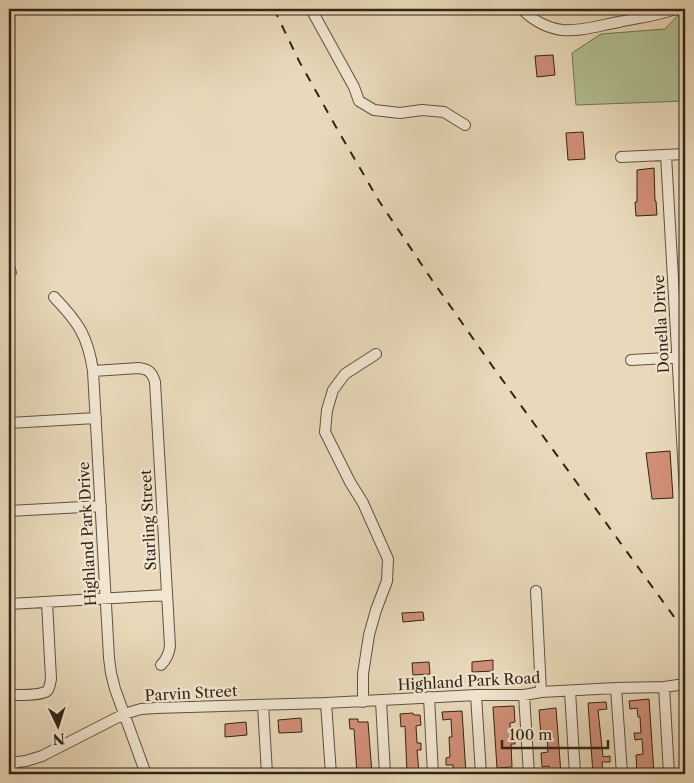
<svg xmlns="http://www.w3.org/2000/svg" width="694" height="783" font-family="'Libre Caslon Text',serif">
  <rect width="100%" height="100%" fill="#e9d9ba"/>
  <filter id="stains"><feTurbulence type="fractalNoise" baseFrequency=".004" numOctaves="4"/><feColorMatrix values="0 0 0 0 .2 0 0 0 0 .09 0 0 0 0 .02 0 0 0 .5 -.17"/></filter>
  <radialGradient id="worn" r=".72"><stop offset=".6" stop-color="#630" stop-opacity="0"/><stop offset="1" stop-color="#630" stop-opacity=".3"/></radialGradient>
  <path fill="#b2c093" stroke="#727254" d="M684 9H685V101L576 105 572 53 601 34 665 29Z
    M9 246 17 274 9 275Z"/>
  <path fill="#d18f78" stroke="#322514" d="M553 55 555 75 537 77 535 56Z
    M583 132 585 159 568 160 566 133Z
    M654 168 655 201H656L657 215 636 216 635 202H637V170Z
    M670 451 673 498 652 499 646 453Z
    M421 612H423L424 620 403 622 402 613Z
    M493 660V671L472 672V662Z
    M429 662 430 674 413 675 412 663Z
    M649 699 654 774H637L636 755 643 754 642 739 635 740 634 733H641L640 717H638L637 708 630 709 629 701Z
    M606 702 607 709 598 710 603 757 610 756V762H602L603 774H593L588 703Z
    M514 706 515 722 510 723 511 737H515V744H511L512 767 497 768 493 707Z
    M556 708 561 774H549V766L542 767 541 753 548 752 547 736H541L539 710Z
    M462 711 466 774H454L453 765H446V758L450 757 449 737H452L451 719 443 720 442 712Z
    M413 713 414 715H420L421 725 416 726 417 743H421V750H417L419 772 407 773 405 726 401 727 400 714Z
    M301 718 302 732 279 733 278 720Z
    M349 719H358V722H368L372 774H357L354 729H350Z
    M246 722 247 735 225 737V724Z"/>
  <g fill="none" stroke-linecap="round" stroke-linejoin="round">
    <g stroke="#60523e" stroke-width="12">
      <path id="minor" d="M311 9 354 87 359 101 374 110 400 113 422 110 444 112 465 125
        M522 9C532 20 547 28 562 30 580 32 601 25 619 22 637 18 657 16 675 9
        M666 155 685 492
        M621 157 685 154
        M54 297C78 322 88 336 93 371L109 658 111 673 115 689 146 774
        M631 360 685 357
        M93 371 139 368C148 369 152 372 155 382L170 646C169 654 167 659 161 665
        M9 423 96 418
        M9 511 101 506
        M536 591 541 692
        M9 604 167 595
        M664 687 669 774
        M616 688 622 774
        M570 691 575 774
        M9 695C17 695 40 696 47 691 50 688 50 683 51 679L47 602
        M476 695 481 774
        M524 695 529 774
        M429 697 433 774
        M381 701 385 774
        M363 702V674L369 635 376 610 387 581 388 559 363 503 350 482 325 432 327 410 333 390 345 374 376 354
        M263 705 267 774
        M9 763 26 761 42 756 124 714 141 709 156 708 326 703
        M12 763 13 774
        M331 774 326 703 476 695H524L541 692 616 688 664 687 685 684"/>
    </g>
    <use href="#minor" stroke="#f1e6d2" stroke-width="10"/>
    <path stroke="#322514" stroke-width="2" stroke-dasharray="9 9" stroke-linecap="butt" d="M274 9 299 61 336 127 379 201 432 280 493 367 685 632"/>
  </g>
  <g text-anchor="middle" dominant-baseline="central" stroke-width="4.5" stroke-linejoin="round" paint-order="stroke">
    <g font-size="15" fill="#322514" stroke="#f1e6d2">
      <text transform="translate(661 324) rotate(-93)">Donella Drive</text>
      <text transform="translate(148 520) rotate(-93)">Starling Street</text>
      <text transform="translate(87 534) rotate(-93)">Highland Park Drive</text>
      <text transform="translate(469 681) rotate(-3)">Highland Park Road</text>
      <text transform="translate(191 693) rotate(-3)">Parvin Street</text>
    </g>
  </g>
  <rect width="694" height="783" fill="none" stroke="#e9d9ba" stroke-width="30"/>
  <rect x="10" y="10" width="674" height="763" fill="none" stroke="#322514" stroke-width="2.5"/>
  <rect x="15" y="15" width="664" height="753" fill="none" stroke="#322514"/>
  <g transform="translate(58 726) rotate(176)" stroke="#f1e6d2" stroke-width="4" paint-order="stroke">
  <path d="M0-4L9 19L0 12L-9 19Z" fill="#322514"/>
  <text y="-8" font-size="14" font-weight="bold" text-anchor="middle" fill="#322514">N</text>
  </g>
  <path d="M502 740v8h106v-8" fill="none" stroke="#322514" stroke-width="2.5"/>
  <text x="509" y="740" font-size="15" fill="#322514" stroke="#f1e6d2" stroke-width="4" paint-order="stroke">100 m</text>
  <rect width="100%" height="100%" filter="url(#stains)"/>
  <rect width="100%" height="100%" fill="url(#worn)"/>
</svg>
